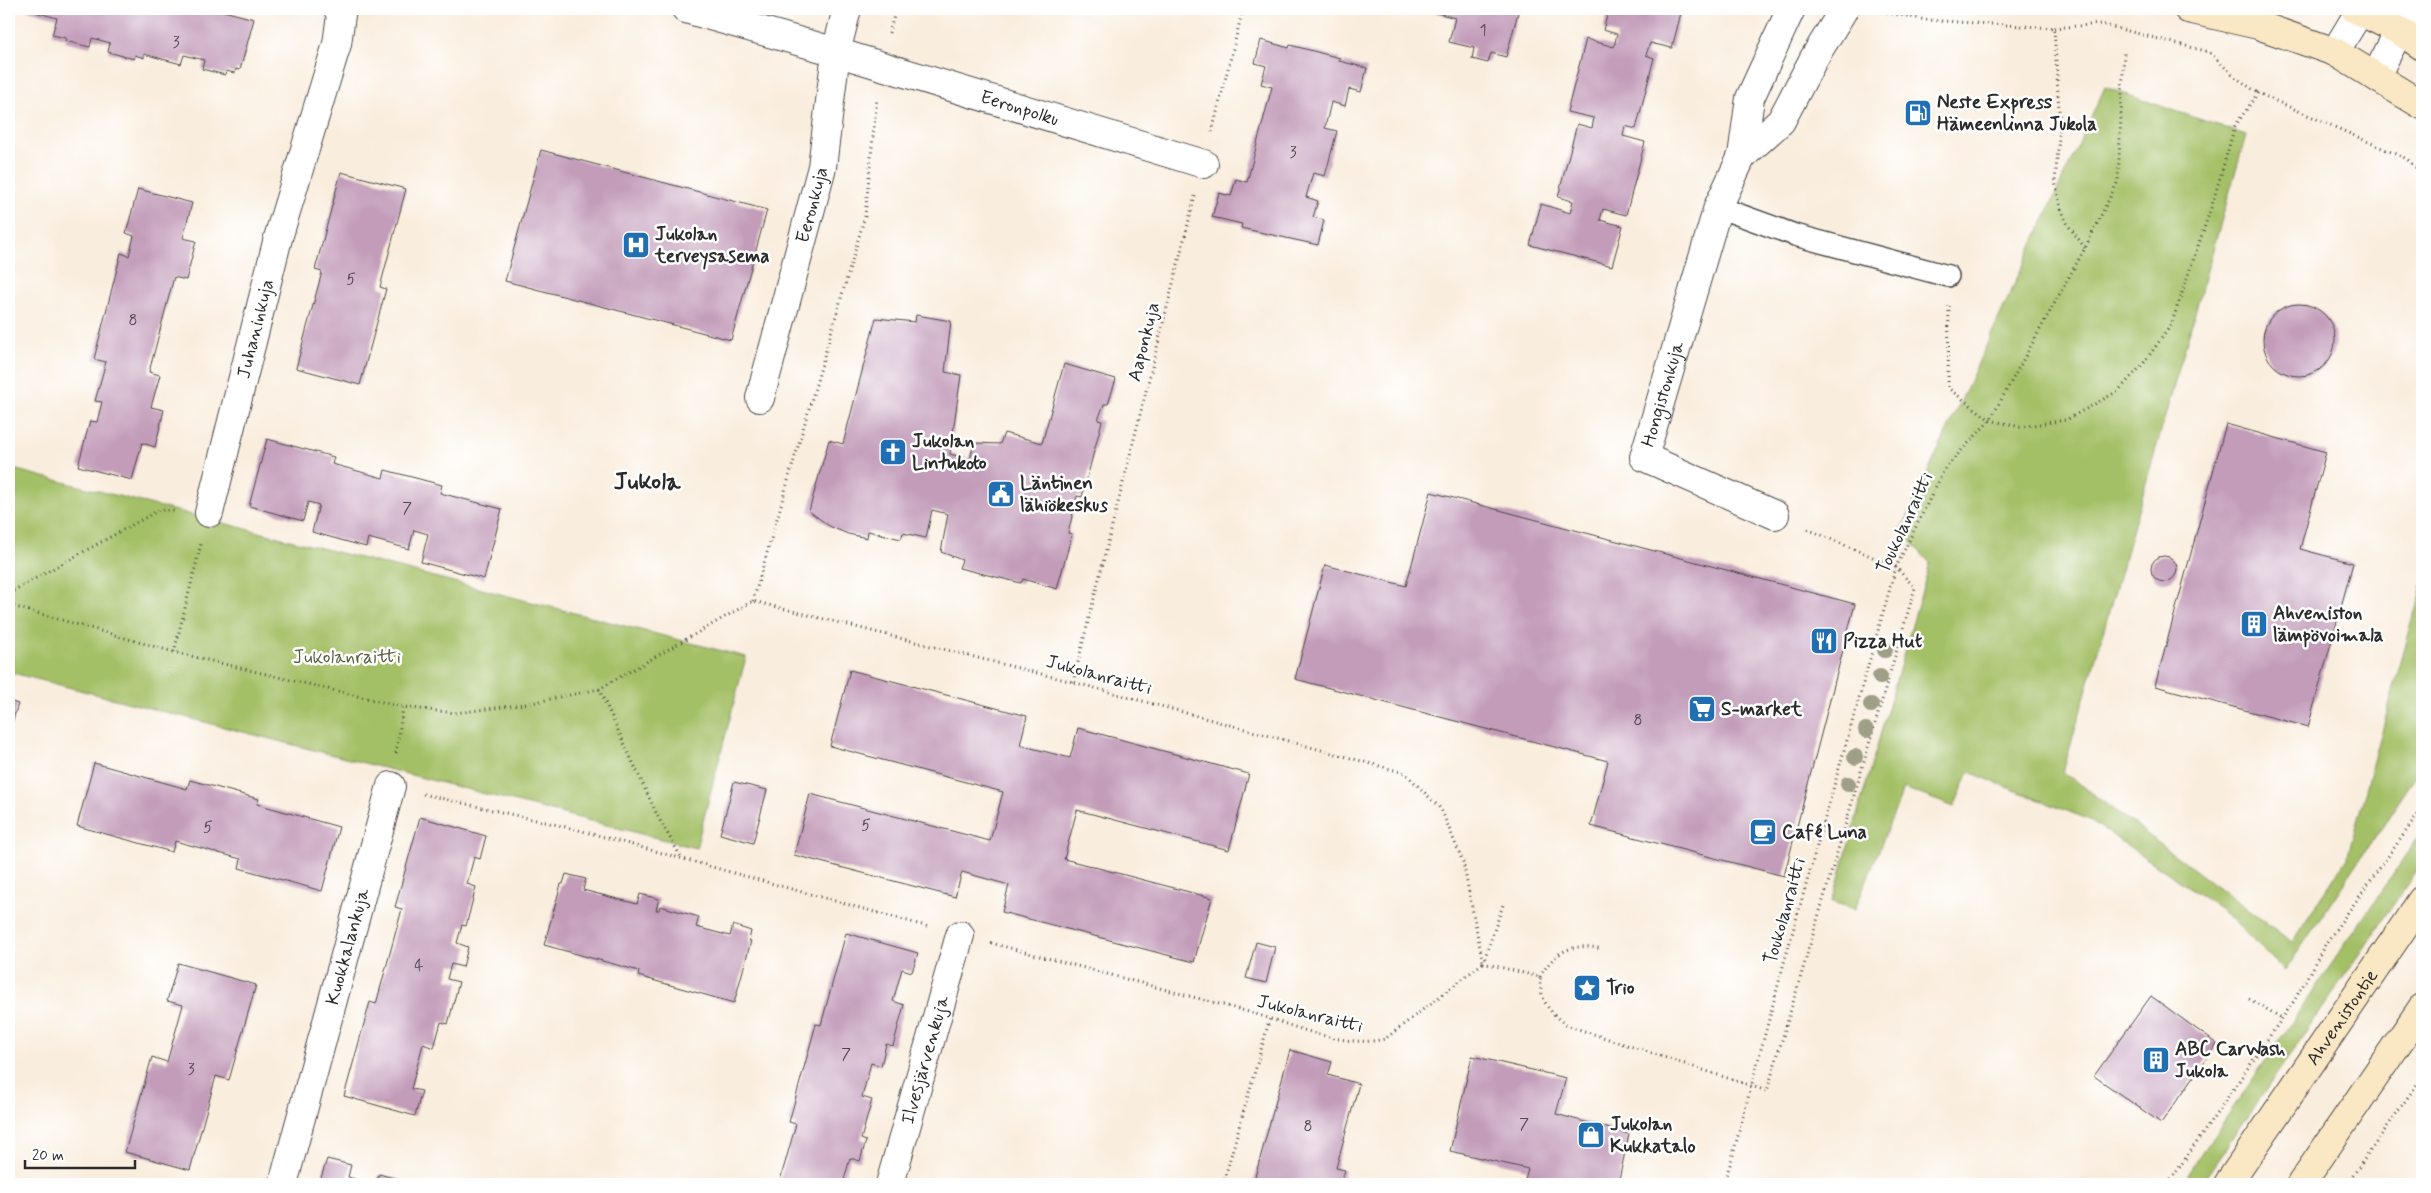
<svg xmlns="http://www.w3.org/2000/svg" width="2431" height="1193" font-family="Mynerve,sans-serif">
  <rect width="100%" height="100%" fill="#fff"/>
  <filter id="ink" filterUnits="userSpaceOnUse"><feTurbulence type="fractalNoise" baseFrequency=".02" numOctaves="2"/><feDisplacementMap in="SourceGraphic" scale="10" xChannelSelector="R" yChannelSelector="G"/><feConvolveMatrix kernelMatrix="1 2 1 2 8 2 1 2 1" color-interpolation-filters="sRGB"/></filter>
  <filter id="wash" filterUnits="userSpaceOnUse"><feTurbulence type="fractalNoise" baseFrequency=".0096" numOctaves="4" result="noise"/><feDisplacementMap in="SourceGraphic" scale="20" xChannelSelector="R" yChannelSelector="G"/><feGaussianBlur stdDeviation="1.12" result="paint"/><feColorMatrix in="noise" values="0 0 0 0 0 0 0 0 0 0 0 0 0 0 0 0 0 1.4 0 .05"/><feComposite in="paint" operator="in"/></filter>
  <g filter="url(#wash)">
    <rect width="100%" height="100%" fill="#f9eddd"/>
    <path fill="#a4c066" stroke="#687648" d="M2105 87 2246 135 2063 772 2292 942 2347 858 2422 586V767L2285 971 2221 909 2090 820 1969 772 1954 807 1904 788 1855 909 1832 902 1930 563 1901 531Z
      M9 468 746 657 696 848 9 672Z
      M2422 832V863L2201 1184H2181Z"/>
    <g id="blocks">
      <path fill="#c29cb9" d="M24 9H216L254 19 240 70 236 69 235 73 226 71 225 75 202 69 204 60 184 55 181 64 144 54V58L135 55 134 59 108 52 110 43 92 38 90 47 65 41 66 38 52 35 57 18Z
        M1422 9H1519L1506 57 1491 53 1488 63 1472 59 1474 48 1449 42 1455 18Z
        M1609 9H1682L1672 48 1650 43 1646 55 1654 58 1636 129 1625 126 1623 136 1645 142 1626 215 1603 209 1600 220 1623 226 1612 266 1530 245 1541 204 1570 213 1573 201 1558 197 1577 124 1592 128 1594 118 1567 112 1586 39 1614 47 1617 34 1603 30Z
        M1261 40 1289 48 1290 45 1340 58 1339 61 1367 68 1361 92 1349 89 1345 106 1331 102 1325 128 1337 131 1325 176 1313 173 1306 197 1318 201 1313 217 1324 220 1318 245 1241 228 1242 224 1212 217 1219 193 1231 196 1236 179 1247 182 1272 87 1261 84 1266 66 1255 63Z
        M541 150 767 210 731 340 505 281Z
        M341 172 406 189 380 287 386 289 360 385 296 368 322 272 315 270Z
        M138 189 192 203 183 238 196 241 186 280 174 277 149 372 160 375 151 407 164 410 155 447 142 443 132 480 78 466 90 421 97 422 102 402 95 401 106 362 94 359 121 253 129 256 134 236 126 233Z
        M2263 340a36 36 0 1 1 72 0a36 36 0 1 1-72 0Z
        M916 315 951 321 945 372 961 375 950 454 970 459 974 443 1000 444 1004 433 1042 443 1064 364 1116 379 1108 404H1104L1098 420 1102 421 1082 497 1077 496 1068 533 1072 534 1057 589 1023 579 1021 583 959 568 962 560 941 552 948 514 932 510 926 538 903 533 901 539 868 531 867 538 848 534 829 526 809 511 829 440 843 444 876 318 915 322Z
        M2226 424 2326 452 2300 549 2353 563 2308 727 2155 686Z
        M267 439 334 457 332 464 383 478 385 470 442 485 440 493 502 509 484 579 421 562 428 534 414 530 409 549 368 538 366 547 312 532 319 505 308 502 303 521 249 506Z
        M1431 492 1855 604 1784 876 1591 826 1608 761 1295 679 1325 565 1406 586Z
        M2151 569a13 13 0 1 1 26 0a13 13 0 1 1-26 0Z
        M850 670 1027 716 1020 745 1070 758 1078 728 1249 774 1229 850 1077 810 1064 859 1212 898 1194 962 1002 912 1009 885 962 872 955 897 794 855 810 794 990 841 1003 792 830 746Z
        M9 701 18 704 9 733Z
        M94 763 187 789 190 780 259 799 257 804 339 827 322 891 239 868 241 859 175 841 172 852 77 826Z
        M734 782 767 790 753 843 720 834Z
        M420 817 486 836 480 859 474 857 467 884 476 887 466 926 462 925 457 943 468 947 463 967 451 964 447 979 459 982 448 1024 441 1022 434 1048 423 1044 411 1089 422 1091 415 1116 344 1096 370 1002 376 1004 402 909 395 907Z
        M566 874 586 879 583 890 637 904 640 894 659 899 656 910H659L660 906 699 917 696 927 730 936 733 925 751 931 749 941H751L734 1003 638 976 639 971 544 945 561 884H563Z
        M846 933 918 953 912 972 902 969 893 1001 904 1005 893 1046 886 1044 881 1066 871 1063 862 1097 872 1100 861 1139 866 1141 860 1161 850 1158 843 1184H779L796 1124 789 1122 816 1024 821 1025Z
        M1256 942 1275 947 1266 983 1246 978Z
        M178 963 256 985 229 1080 216 1076 190 1170 125 1152 152 1057 167 1062 183 1005 167 1001Z
        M2151 996 2217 1044 2161 1123 2094 1076Z
        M1290 1050 1332 1062 1328 1075 1359 1084 1336 1168 1345 1170 1341 1184H1253Z
        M1472 1056 1566 1078 1556 1114 1629 1134 1618 1184H1524L1528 1169 1450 1151Z
        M327 1159 351 1165 348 1177 372 1184H319Z
        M379 1174 416 1184H376Z"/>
    </g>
  </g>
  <g filter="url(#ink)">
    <use href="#blocks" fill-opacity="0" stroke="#4a4846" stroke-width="1"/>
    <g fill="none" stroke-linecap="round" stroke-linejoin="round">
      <g stroke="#4a4846" stroke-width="24">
        <path id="service" d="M1718 207 1795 235 1948 276"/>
      </g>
      <g stroke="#4a4846" stroke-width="30">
        <g id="minor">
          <path id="s1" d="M686 9 836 52 1204 164"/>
          <path d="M2335 52 2361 9"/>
          <path d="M2376 76 2410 9"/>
          <path d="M1742 156 1781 121 1814 58 1844 9"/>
          <path id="s2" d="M760 398 822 167 836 52 847 9"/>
          <path id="s3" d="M209 513 278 238 337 44 341 15 338 9"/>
          <path id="s4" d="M1775 515 1644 457 1718 207 1742 156 1750 98 1791 9"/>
          <path id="s5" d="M283 1184 391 786"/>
          <path id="s6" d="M890 1184 960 935"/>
        </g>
      </g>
      <g stroke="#4a4846" stroke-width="30">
        <g id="secondary">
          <path d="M2188 9 2258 25 2335 52 2422 105"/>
          <path d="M2355 9 2400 31 2422 46"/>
          <path id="s7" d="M2228 1184 2422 900"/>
          <path d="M2301 1184 2422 1008"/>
        </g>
      </g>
      <path stroke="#4a4846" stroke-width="3" stroke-dasharray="1 4" stroke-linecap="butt" d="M1877 11 1927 20 2054 28 2060 126 2055 182 2061 209 2068 225 2085 248
        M2054 28 2101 24 2209 52 2235 77 2258 93
        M889 33 896 9
        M1212 132 1243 9
        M1949 306 1948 388 1990 420 2020 427 2066 420 2118 391 2143 364 2171 325 2212 205 2235 126 2258 93 2407 159 2422 174
        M9 593 159 510 177 511
        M753 601 865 216 877 98
        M9 605 174 652 403 707 455 713 526 704 599 689 753 601 1073 682 1405 773 1441 809 1463 862 1483 963
        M174 652 201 544
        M1073 682 1195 196
        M599 689 658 817 681 857
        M396 753 403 708
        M423 794 575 829 929 927
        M991 943C1077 966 1163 989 1249 1012 1291 1024 1342 1049 1385 1039L1483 963
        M1483 963 1540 977C1540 1000 1548 1011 1566 1025L1767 1091 1915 588 1896 567 1805 528
        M1483 963 1504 902
        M1540 977C1554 951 1573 942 1602 949
        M2249 999 2282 1018
        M1223 1184 1270 1018
        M1723 1184 1731 1162 1785 959 1896 567 1945 468 1990 420 2085 248 2118 181 2124 51
        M2168 1184 2294 1001 2326 943 2422 809
        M2347 1184 2422 1077"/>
      <use href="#service" stroke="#fff" stroke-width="21"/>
      <use href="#minor" stroke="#fff" stroke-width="28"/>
      <use href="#secondary" stroke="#fae7c3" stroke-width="28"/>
    </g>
    <g fill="#9f9f87">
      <circle cx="1885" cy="650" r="8"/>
      <circle cx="1880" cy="677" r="8"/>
      <circle cx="1871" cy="705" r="8"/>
      <circle cx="1866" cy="730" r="8"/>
      <circle cx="1855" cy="757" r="8"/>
      <circle cx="1848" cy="784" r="8"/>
    </g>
  </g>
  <defs>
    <g id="fuel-square" transform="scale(1.4375)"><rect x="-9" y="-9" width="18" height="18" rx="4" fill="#1f6fb2" stroke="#fff"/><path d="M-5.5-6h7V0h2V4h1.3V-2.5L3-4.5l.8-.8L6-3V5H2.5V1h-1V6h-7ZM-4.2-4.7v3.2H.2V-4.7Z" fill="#fff"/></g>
    <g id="hospital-square" transform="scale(1.4375)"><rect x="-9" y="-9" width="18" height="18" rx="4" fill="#1f6fb2" stroke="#fff"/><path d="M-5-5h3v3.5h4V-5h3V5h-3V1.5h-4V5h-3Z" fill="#fff"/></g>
    <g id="church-square" transform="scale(1.4375)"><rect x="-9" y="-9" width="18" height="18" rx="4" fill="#1f6fb2" stroke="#fff"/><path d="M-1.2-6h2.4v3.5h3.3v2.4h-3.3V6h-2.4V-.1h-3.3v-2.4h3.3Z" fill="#fff"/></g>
    <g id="civic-square" transform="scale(1.4375)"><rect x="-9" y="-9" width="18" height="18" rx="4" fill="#1f6fb2" stroke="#fff"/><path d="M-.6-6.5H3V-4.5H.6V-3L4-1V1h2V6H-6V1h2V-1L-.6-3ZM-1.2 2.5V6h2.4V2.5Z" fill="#fff"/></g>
    <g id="building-square" transform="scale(1.4375)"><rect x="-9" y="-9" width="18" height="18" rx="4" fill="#1f6fb2" stroke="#fff"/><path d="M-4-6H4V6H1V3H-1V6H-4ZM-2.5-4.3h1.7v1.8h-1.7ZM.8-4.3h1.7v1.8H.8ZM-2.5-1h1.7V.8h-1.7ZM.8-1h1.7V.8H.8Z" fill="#fff"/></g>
    <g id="restaurant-square" transform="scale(1.4375)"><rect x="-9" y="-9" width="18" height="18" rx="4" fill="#1f6fb2" stroke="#fff"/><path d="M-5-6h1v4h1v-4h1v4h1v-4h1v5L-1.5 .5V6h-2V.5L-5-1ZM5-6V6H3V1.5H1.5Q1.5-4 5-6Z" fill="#fff"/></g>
    <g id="supermarket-square" transform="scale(1.4375)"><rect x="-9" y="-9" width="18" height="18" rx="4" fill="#1f6fb2" stroke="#fff"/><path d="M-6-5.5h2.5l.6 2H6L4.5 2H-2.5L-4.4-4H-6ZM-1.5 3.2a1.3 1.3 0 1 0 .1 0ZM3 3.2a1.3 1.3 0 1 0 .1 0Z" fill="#fff"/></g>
    <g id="cafe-square" transform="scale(1.4375)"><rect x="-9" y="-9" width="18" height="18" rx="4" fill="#1f6fb2" stroke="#fff"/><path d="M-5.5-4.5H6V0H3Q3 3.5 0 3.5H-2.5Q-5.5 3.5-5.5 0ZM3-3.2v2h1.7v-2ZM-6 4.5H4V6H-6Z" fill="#fff"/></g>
    <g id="sight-square" transform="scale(1.4375)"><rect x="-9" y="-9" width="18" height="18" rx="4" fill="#1f6fb2" stroke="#fff"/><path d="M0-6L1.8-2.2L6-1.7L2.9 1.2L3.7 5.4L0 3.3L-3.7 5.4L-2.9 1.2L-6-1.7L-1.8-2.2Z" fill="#fff"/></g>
    <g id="shop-square" transform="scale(1.4375)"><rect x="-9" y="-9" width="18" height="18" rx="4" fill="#1f6fb2" stroke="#fff"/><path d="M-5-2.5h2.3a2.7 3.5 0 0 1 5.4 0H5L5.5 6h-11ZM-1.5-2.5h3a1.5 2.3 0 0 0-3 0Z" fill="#fff"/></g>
  </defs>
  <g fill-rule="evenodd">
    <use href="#fuel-square" x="1918" y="113"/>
    <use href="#hospital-square" x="636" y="245"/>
    <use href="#church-square" x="893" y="452"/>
    <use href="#civic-square" x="1001" y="494"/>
    <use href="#building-square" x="2254" y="624"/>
    <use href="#restaurant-square" x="1824" y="641"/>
    <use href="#supermarket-square" x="1702" y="709"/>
    <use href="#cafe-square" x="1763" y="832"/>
    <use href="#sight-square" x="1587" y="988"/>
    <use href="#building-square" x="2156" y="1060"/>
    <use href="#shop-square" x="1591" y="1135"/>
  </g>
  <g text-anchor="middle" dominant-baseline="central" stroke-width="5" stroke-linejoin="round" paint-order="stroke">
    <g font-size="16" fill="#51474e">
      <text x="1483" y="30">1</text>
      <text x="176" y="42">3</text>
      <text x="1293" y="152">3</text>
      <text x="351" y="279">5</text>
      <text x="133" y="320">8</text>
      <text x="407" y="508">7</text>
      <text x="1638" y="720">8</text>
      <text x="866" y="825">5</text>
      <text x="208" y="827">5</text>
      <text x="419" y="965">4</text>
      <text x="846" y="1054">7</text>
      <text x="191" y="1069">3</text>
      <text x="1524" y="1124">7</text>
      <text x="1308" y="1126">8</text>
    </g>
    <g font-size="19" font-weight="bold" fill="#2b2b2b" stroke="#fff" text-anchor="start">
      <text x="1937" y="102">Neste Express<tspan x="1937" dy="22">Hämeenlinna Jukola</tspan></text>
      <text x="655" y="234">Jukolan<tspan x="655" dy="22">terveysasema</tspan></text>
      <text x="912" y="441">Jukolan<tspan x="912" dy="22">Lintukoto</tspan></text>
      <text x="1020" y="483">Läntinen<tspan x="1020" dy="22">lähiökeskus</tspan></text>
      <text x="2273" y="613">Ahveniston<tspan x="2273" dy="22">lämpövoimala</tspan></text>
      <text x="1843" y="641">Pizza Hut</text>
      <text x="1721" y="709">S-market</text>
      <text x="1782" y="832">Café Luna</text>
      <text x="1606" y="988">Trio</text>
      <text x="2175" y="1049">ABC CarWash<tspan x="2175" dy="22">Jukola</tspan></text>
      <text x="1610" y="1124">Jukolan<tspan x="1610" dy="22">Kukkatalo</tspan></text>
    </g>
    <g font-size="19" fill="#2b2b2b" stroke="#fff">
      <text stroke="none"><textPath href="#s1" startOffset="348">Eeronpolku</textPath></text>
      <text stroke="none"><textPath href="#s2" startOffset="200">Eeronkuja</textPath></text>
      <text stroke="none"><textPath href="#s3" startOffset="190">Juhaninkuja</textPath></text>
      <text transform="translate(1144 342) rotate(-76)">Aaponkuja</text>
      <text stroke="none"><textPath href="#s4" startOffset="209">Hongistonkuja</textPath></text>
      <text transform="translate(1905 523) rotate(-65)">Toukolanraitti</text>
      <text transform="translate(1099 675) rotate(15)">Jukolanraitti</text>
      <text transform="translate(1785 911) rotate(-74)">Toukolanraitti</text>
      <text stroke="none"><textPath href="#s5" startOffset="246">Kuokkalankuja</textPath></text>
      <text transform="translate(1310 1014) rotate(14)">Jukolanraitti</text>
      <text stroke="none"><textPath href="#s7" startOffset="202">Ahvenistontie</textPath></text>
      <text stroke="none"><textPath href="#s6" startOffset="129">Ilvesjärvenkuja</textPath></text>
    </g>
    <g font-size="19" fill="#555f40" stroke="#fff">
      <text x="347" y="657">Jukolanraitti</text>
    </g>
    <g font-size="24" font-weight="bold" fill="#2b2b2b" stroke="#fff">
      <text x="647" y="482">Jukola</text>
    </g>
  </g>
  <rect width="2431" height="1193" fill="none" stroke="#fff" stroke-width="30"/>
  <path d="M25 1160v8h110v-8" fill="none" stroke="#2b2b2b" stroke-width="2.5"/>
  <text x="32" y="1160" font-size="15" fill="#2b2b2b" stroke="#ffffff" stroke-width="4" paint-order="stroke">20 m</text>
</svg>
